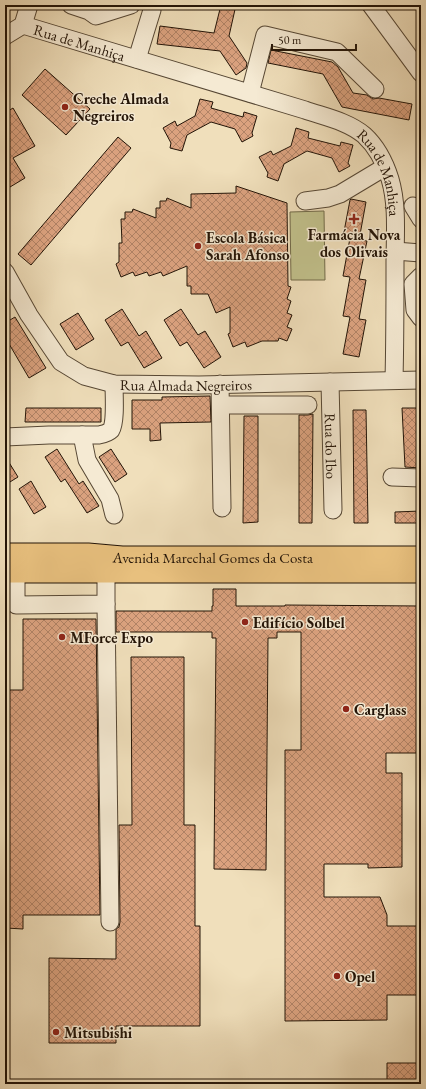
<svg xmlns="http://www.w3.org/2000/svg" width="426" height="1089" font-family="'EB Garamond',serif">
  <defs>
    <pattern id="building-cross-hatch" width="8" height="8" patternUnits="userSpaceOnUse"><rect width="8" height="8" fill="#dba27f"/><path d="M0 0l8 8M0 8l8-8" fill="none" stroke="#b18366"/></pattern>
  </defs>
  <rect width="100%" height="100%" fill="#f0dfbb"/>
  <filter id="stains"><feTurbulence type="fractalNoise" baseFrequency=".005" numOctaves="4"/><feColorMatrix values="0 0 0 0 .2 0 0 0 0 .09 0 0 0 0 .02 0 0 0 .5 -.17"/></filter>
  <radialGradient id="worn" r=".72"><stop offset=".6" stop-color="#630" stop-opacity="0"/><stop offset="1" stop-color="#630" stop-opacity=".3"/></radialGradient>
  <path fill="#c1c08b" stroke="#726a49" d="M324 211 325 280H291L290 212Z"/>
  <path fill="url(#building-cross-hatch)" stroke="#231407" d="M221 5H236L229 36 247 63 246 68 236 75 220 51 157 44 160 26 214 33Z
    M271 50 332 62 338 67 353 93 367 95 373 99 379 98 412 104 409 120 342 107 323 74 268 63Z
    M45 69 90 109 66 135 22 95Z
    M200 99 213 102 211 108 243 117 244 112 257 116 252 133 253 136 242 142 235 129 211 122 187 135 182 151 170 148 171 143 163 128 175 121 177 126 195 116Z
    M13 108 35 146 13 158 25 178 5 190V113Z
    M296 128 309 132 308 138 340 146 341 142 353 145 348 163 350 166 339 172 332 158 307 151 284 164 278 181 267 177 268 173 259 157 271 151 273 155 291 146Z
    M118 137 131 148 31 265 18 254Z
    M236 186 287 203 288 286 291 287 287 299 291 301 287 313 292 315 287 327 292 329 287 341 279 338 278 341H262L247 347 245 342 233 347 228 334 230 333V307L216 313 208 294H191V286H187V266L163 276 161 272 149 276 147 272 135 276 133 272 121 277 116 264 119 262V243H122L121 219H125V212H132L133 209 156 218V208H160V201H166L167 198 191 208V194L236 193Z
    M351 199 366 202 359 240 367 241 359 279 366 280 359 319 366 320 359 357 343 354 350 317 343 316 350 277 343 276 350 238 343 237 350 200Z
    M122 309 139 336 146 331 162 358 144 368 128 342 121 346 105 320Z
    M181 309 198 335 205 331 221 357 204 368 187 342 180 346 164 320Z
    M78 313 94 339 76 350 60 324Z
    M15 317 46 368 29 378 5 337V323Z
    M210 396 211 422 160 423 161 440 150 441V429H132V400H162V397Z
    M26 408H101V422H25Z
    M402 408H421V468L405 467Z
    M353 410H366L368 523H354Z
    M313 414 312 523H299V415H308Z
    M244 416H258V522L243 523Z
    M57 449 79 484 83 481 99 506 87 513 65 479 61 482 45 457Z
    M111 449 127 474 115 482 99 457Z
    M5 456 18 477 5 485Z
    M31 481 46 507 34 514 19 489Z
    M421 511V523H395V512Z
    M213 589H236V606H285V605L421 606V753H386V773H402V867L368 868V864H324V897H380L387 915V926H421V995H387V1020L285 1021V750H301V632H277V638H268L266 870 214 869 216 638H212V632H116V611H212V606H213Z
    M23 619H96L100 915H23V929L6 928 7 690H23Z
    M131 657H184V825H195V926H200V1026H116V1043H49V958L116 959V929L119 927 120 922 119 825H132Z
    M387 1063H421V1080H387Z"/>
  <g fill="none" stroke-linecap="round" stroke-linejoin="round">
    <g stroke="#564734" stroke-width="19">
      <g id="minor">
        <path d="M71 5 89 11 96 16 131 5"/>
        <path d="M371 5 421 73"/>
        <path id="s1" d="M23 25 305 110C325 117 347 121 364 135 376 146 385 163 390 179 398 206 395 236 395 264 395 303 395 341 394 380"/>
        <path d="M5 36 23 25 29 5"/>
        <path d="M137 59 152 10 151 5"/>
        <path d="M250 93 265 35 337 52 375 89"/>
        <path d="M305 201 328 198 340 194 385 167"/>
        <path d="M413 206 421 219"/>
        <path d="M395 251 421 253"/>
        <path id="s2" d="M5 272 29 315 61 362 84 376 114 384 199 385 421 380"/>
        <path d="M421 276 413 284 415 310 421 318"/>
        <path id="s3" d="M330 382 333 510"/>
        <path d="M220 384 222 508"/>
        <path d="M221 405H308"/>
        <path d="M82 435 87 460 110 499 114 515"/>
        <path d="M5 437 49 435H99C104 434 108 433 111 430 116 422 114 394 114 384"/>
        <path d="M392 477 421 478"/>
        <path d="M16 572V605L106 604V572"/>
        <path d="M106 604 110 922"/>
      </g>
    </g>
    <g stroke="#231407" stroke-width="23">
      <g id="major">
        <path id="s4" d="M5 554H88L122 557H421"/>
        <path d="M5 572H421"/>
      </g>
    </g>
    <use href="#minor" stroke="#f5ead3" stroke-width="17"/>
    <use href="#major" stroke="#e8c07e" stroke-width="21"/>
  </g>
  <g fill="#8f2418" stroke="#f5ead3" stroke-width="1.5">
    <circle cx="65" cy="107" r="4"/>
    <path d="M352 213h4v4h4v4h-4v4h-4v-4h-4v-4h4z"/>
    <circle cx="198" cy="246" r="4"/>
    <circle cx="245" cy="622" r="4"/>
    <circle cx="62" cy="637" r="4"/>
    <circle cx="346" cy="709" r="4"/>
    <circle cx="337" cy="976" r="4"/>
    <circle cx="56" cy="1032" r="4"/>
  </g>
  <g text-anchor="middle" dominant-baseline="central" stroke-width="3" stroke-linejoin="round" paint-order="stroke">
    <g font-size="15" fill="#231407" stroke="#f5ead3">
      <text stroke="none"><textPath href="#s1" startOffset="59">Rua de Manhiça</textPath></text>
      <text stroke="none"><textPath href="#s1" startOffset="401">Rua de Manhiça</textPath></text>
      <text stroke="none"><textPath href="#s2" startOffset="236">Rua Almada Negreiros</textPath></text>
      <text stroke="none"><textPath href="#s3" startOffset="64">Rua do Ibo</textPath></text>
      <text stroke="none"><textPath href="#s4" startOffset="208">Avenida Marechal Gomes da Costa</textPath></text>
    </g>
    <g font-size="15" font-weight="bold" fill="#231407" stroke="#f5ead3" text-anchor="start">
      <text x="73" y="98">Creche Almada<tspan x="73" dy="17">Negreiros</tspan></text>
      <text x="354" y="234" text-anchor="middle">Farmácia Nova<tspan x="354" dy="17">dos Olivais</tspan></text>
      <text x="206" y="237">Escola Básica<tspan x="206" dy="17">Sarah Afonso</tspan></text>
      <text x="253" y="622">Edifício Solbel</text>
      <text x="70" y="637">MForce Expo</text>
      <text x="354" y="709">Carglass</text>
      <text x="345" y="976">Opel</text>
      <text x="64" y="1032">Mitsubishi</text>
    </g>
  </g>
  <rect width="426" height="1089" fill="none" stroke="#f0dfbb" stroke-width="20"/>
  <rect x="6" y="6" width="414" height="1077" fill="none" stroke="#231407" stroke-width="2"/>
  <rect x="10" y="10" width="406" height="1069" fill="none" stroke="#231407"/>
  <path d="M272 44v6h84v-6" fill="none" stroke="#231407" stroke-width="2"/>
  <text x="278" y="44" font-size="12" fill="#231407" stroke="#f5ead3" stroke-width="3" paint-order="stroke">50 m</text>
  <rect width="100%" height="100%" filter="url(#stains)"/>
  <rect width="100%" height="100%" fill="url(#worn)"/>
</svg>
